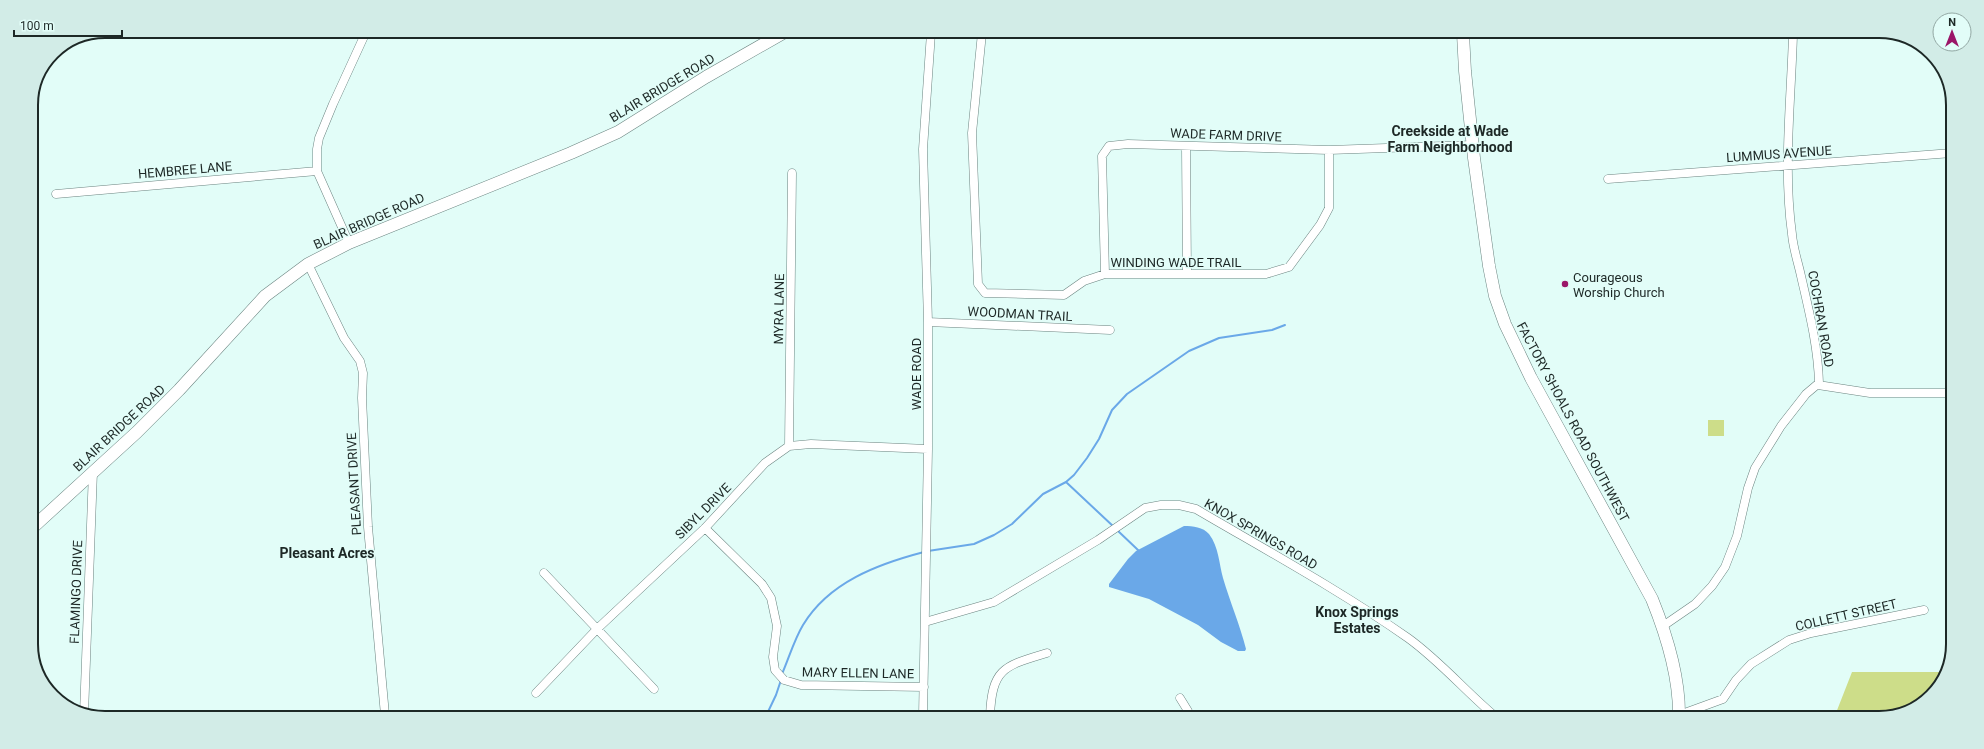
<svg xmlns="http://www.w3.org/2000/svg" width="1984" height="749" font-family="Roboto,sans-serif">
  <rect width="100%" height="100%" fill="#e2fdf8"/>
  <path fill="#cddd89" d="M1708 420H1724V436H1708Z
    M1852 672H1946L1924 703 1879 718H1834Z"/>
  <path fill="#6aa8e8" d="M1184 526C1193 526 1203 527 1209 534 1219 547 1219 564 1223 578 1230 602 1240 625 1246 649L1245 651H1238L1221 642 1198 625 1149 599 1109 587V584L1128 559 1136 551Z"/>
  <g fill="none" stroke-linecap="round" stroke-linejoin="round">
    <path stroke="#6aa8e8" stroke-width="2" d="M1066 482 1114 527
      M1117 530 1138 550
      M928 551 974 544 994 535 1012 524 1043 494 1066 482 1074 475 1087 458 1099 439 1112 410 1127 394 1189 351 1219 338 1272 330 1285 325
      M782 674C789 658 794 640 803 625 829 582 878 564 924 552
      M766 716 776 695 781 680"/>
    <g stroke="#6b8480" stroke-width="9">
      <path id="street" d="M119 31 202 32
        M982 33 972 133 978 284 985 293 1064 295 1084 281 1105 274H1266L1289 267 1320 225 1329 208V150
        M1186 147 1187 274
        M1608 179 1952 153
        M56 194 317 171
        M349 243 317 171V149L319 138 333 104 366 32
        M308 264 344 338 360 361 363 373 362 398 368 527 385 715
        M1105 274 1102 156 1109 146 1128 144 1329 150 1473 145
        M928 322 1110 330
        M1818 385 1870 393H1951
        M789 446 792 173
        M705 528 762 584 771 598 777 626 773 657 775 670 784 680 801 685 924 687
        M544 573 654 689
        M925 622 994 602 1098 540 1145 508 1161 505H1179L1196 509C1266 550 1341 591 1408 638 1440 661 1466 692 1496 717
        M1663 626 1695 604 1712 586 1725 567 1737 536 1748 488 1755 468 1781 426 1806 394 1819 383C1818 346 1809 311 1801 276 1798 262 1793 248 1792 234 1783 169 1791 101 1793 35
        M536 693 597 629 705 528 765 463 789 446 811 444 928 449
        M1180 698 1188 711V716
        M84 714 93 471
        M1679 715 1723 699 1736 680 1751 664 1789 640 1811 633 1924 610
        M923 716 928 449V322L923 149 931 33
        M990 716C992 668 1004 666 1047 653"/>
    </g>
    <g stroke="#6b8480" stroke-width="13">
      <path id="secondary" d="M1463 34 1465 71 1474 158 1489 266 1495 296 1505 324 1531 378 1652 599C1667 636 1680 677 1679 718
        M31 529 137 432 179 390 265 296 308 264 349 243 571 153 618 132 706 77 783 33"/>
    </g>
    <use href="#street" stroke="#fff" stroke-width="8"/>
    <use href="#secondary" stroke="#fff" stroke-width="12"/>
  </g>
  <circle fill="#9b1668" stroke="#e2fdf8" stroke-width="1.5" cx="1565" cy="284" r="4"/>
  <g text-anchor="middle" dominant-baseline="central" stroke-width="3" stroke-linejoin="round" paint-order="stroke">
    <g font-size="13" fill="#1d2826" stroke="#e2fdf8">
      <text transform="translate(662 88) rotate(-31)">BLAIR BRIDGE ROAD</text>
      <text transform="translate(1226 135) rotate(2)">WADE FARM DRIVE</text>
      <text transform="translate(1779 154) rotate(-4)">LUMMUS AVENUE</text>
      <text transform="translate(185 170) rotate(-5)">HEMBREE LANE</text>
      <text transform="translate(369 221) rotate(-24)">BLAIR BRIDGE ROAD</text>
      <text x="1176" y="262">WINDING WADE TRAIL</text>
      <text transform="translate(779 309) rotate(-89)">MYRA LANE</text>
      <text transform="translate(1020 314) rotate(3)">WOODMAN TRAIL</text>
      <text transform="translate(1821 319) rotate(80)">COCHRAN ROAD</text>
      <text transform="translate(916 374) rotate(-90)">WADE ROAD</text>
      <text transform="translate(1573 422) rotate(62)">FACTORY SHOALS ROAD SOUTHWEST</text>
      <text transform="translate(119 428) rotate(-43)">BLAIR BRIDGE ROAD</text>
      <text transform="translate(354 484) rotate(-93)">PLEASANT DRIVE</text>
      <text transform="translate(703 511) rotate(-45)">SIBYL DRIVE</text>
      <text transform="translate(1261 534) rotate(30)">KNOX SPRINGS ROAD</text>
      <text transform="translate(76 592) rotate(-88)">FLAMINGO DRIVE</text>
      <text transform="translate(1846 615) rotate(-13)">COLLETT STREET</text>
      <text transform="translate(858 673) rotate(1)">MARY ELLEN LANE</text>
    </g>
    <g font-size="13" fill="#1d2826" stroke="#e2fdf8" text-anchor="start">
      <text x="1573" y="277">Courageous<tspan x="1573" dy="15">Worship Church</tspan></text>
    </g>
    <g font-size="14" font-weight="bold" fill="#1d2826" stroke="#e2fdf8">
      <text x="1450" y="131">Creekside at Wade<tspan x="1450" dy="16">Farm Neighborhood</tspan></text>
      <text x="327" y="553">Pleasant Acres</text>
      <text x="1357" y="612">Knox Springs<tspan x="1357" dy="16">Estates</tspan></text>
    </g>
  </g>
  <path d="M0 0H1984V749H0ZM105 38H1879A67 67 0 0 1 1946 105V644A67 67 0 0 1 1879 711H105A67 67 0 0 1 38 644V105A67 67 0 0 1 105 38Z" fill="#d2ece7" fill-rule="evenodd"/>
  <path fill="none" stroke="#1d2826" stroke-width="2" d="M105 38H1879A67 67 0 0 1 1946 105V644A67 67 0 0 1 1879 711H105A67 67 0 0 1 38 644V105A67 67 0 0 1 105 38Z"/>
  <g transform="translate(1952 32)"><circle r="19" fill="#e2fdf8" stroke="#93a8a4"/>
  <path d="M0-3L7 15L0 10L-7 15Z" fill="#9b1668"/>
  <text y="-6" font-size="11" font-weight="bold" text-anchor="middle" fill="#1d2826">N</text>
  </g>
  <path d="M14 30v6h108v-6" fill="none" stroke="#1d2826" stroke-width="2"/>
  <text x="20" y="30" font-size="12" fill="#1d2826" stroke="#e2fdf8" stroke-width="3" paint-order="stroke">100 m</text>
</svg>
